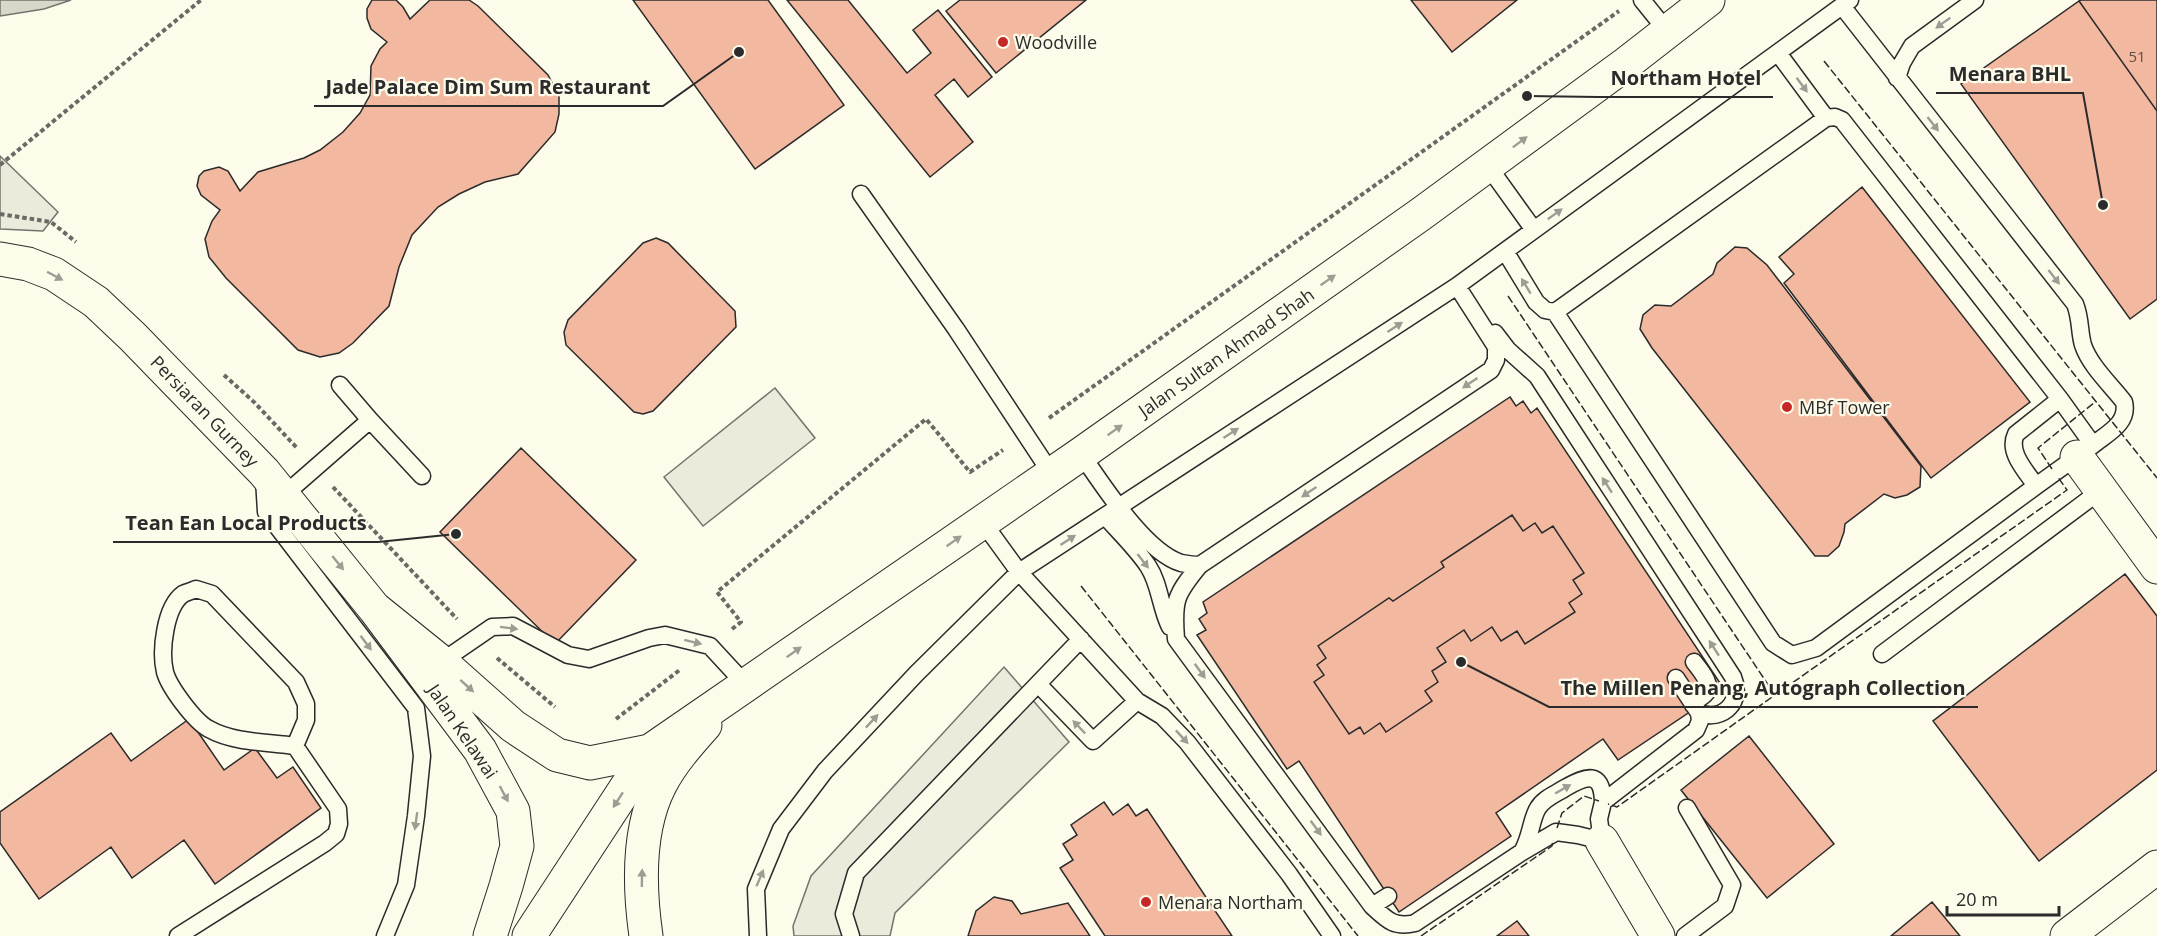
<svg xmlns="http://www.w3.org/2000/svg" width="2157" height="936" font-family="'Open Sans',sans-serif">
  <rect width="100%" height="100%" fill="#fdfbea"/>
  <path fill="#ecebdb" stroke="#74746e" stroke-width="1.5" d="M775 388 815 438 703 526 664 477Z"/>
  <path fill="#eceadb" stroke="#74746e" stroke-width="1.5" d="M0 156 58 212 43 231 0 229Z
    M1004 667 1069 742 895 913 890 936H794L793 926 811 876Z"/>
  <path fill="#d8d7c9" stroke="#74746e" stroke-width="1.5" d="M0 0H71L44 9 0 16Z"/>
  <path fill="#f2b8a0" stroke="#2b2b2b" stroke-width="1.5" d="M372 0H396L403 7 410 19 430 0H469L478 6 548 75 559 96V114L555 132 518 174 485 182 459 194 438 207 412 235 399 267 389 306 353 343 339 353 320 357 298 350 226 278 209 257 205 239 212 221 220 210 201 195 197 186 199 176 204 171 219 167 228 171 240 191 258 172 304 158 320 150 343 132 360 113 370 95 371 66 380 49 387 42 371 29 367 18V9Z
    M633 0H768L844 105 755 169Z
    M787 0H848L907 73 931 53 913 30 938 10 992 77 968 97 954 79 935 95 973 142 930 177Z
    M960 0H1086L996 73 946 11Z
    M1411 0H1517L1452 52Z
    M2081 0H2157V111L2079 1Z
    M2079 1 2157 111V299L2130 319 1961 84Z
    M1862 187 2030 402 1931 478 1784 283 1794 274 1779 257Z
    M656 238 668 243 735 311 736 327 653 411 643 414 634 412 566 345 564 332 568 320 643 243Z
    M1735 247 1747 248 1767 265 1921 466 1920 487 1907 495 1895 498 1884 494 1845 524 1844 532 1839 546 1828 556H1815L1652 348 1640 329 1643 315 1655 305 1671 306 1713 274 1717 263Z
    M1510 397 1516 406 1523 401 1531 413 1537 408 1724 689 1618 760 1603 739 1496 813 1511 836 1399 912 1299 761 1287 769 1197 635 1206 630 1199 619 1207 613 1203 602Z
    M521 448 636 560 555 644 440 532Z
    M1512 515 1523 531 1535 523 1542 533 1553 526 1584 573 1573 580 1582 594 1569 603 1575 612 1525 644 1517 631 1501 641 1492 627 1471 641 1464 630 1437 648 1446 662 1432 671 1438 682 1425 691 1432 701 1386 732 1380 723 1364 734 1360 727 1349 734 1314 682 1324 675 1317 665 1326 658 1318 646 1389 598 1393 601 1444 567 1441 562Z
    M2125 574 2157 616V770L2039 861 1933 721Z
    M189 719 224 770 255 748 277 778 293 767 321 808 215 884 184 840 132 878 111 847 39 899 0 843V812L111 733 131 761Z
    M1749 736 1834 844 1767 898 1681 790Z
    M1104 802 1113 815 1128 804 1136 816 1147 809 1232 936H1105L1060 868 1073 860 1063 844 1077 835 1071 825Z
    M994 897 1012 901 1021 914 1068 903 1090 936H968L976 911Z
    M1932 902 1960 936H1891Z
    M1517 921 1529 936H1497Z"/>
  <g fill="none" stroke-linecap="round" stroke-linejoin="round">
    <g stroke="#2b2b2b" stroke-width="19">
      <path id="service" d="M1642 0 1667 31
        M1842 6 2075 304C2081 319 2079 331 2083 345 2090 366 2111 385 2124 402 2129 423 2108 433 2093 445
        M1778 53 1826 118
        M1897 78 1902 63 1912 46 1975 0
        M1835 117 1842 120 2060 399 2016 434C2007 452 2026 471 2036 486L1816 648 1792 655 1773 643 1555 312 1826 118Z
        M1488 166 1534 230
        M861 194 956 329 1051 473
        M1505 251 1536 302 1545 310 1555 312
        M1457 286 1496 347V360L1491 370 1200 565C1175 595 1173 601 1176 639L1372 906C1387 920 1394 928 1415 923L1522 852 1556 832 1578 835 1602 841 1599 819 1603 802 1696 730 1700 721 1699 713 1676 678
        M1495 333 1508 350 1537 376 1733 677C1743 701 1724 722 1699 713
        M370 420 422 476
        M1081 454C1103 485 1144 551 1181 563 1187 564 1194 565 1200 565
        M264 479 266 512 416 708 422 756 416 816 406 885 385 936
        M2036 486 2093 445 2060 399
        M283 496 370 420 340 385
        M1105 516C1119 532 1136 548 1148 566 1160 584 1160 607 1170 627
        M982 521 1019 572 1137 701 1162 716 1187 742 1289 874 1332 936
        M1882 654 2100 491
        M441 662 492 627 513 626 568 655 589 659 649 638 665 635 710 646 746 685
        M1039 685 1093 741 1137 701
        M1693 705C1697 699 1700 699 1705 694 1714 685 1700 670 1694 662
        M1522 852C1531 837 1531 819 1538 808 1544 798 1556 794 1565 788 1586 776 1602 770 1603 802
        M1372 906 1388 896
        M178 936 325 843 336 834 339 824 338 809 295 746 306 720V704L296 682 212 594 196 589C192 591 187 592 183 594 165 607 160 651 165 672 169 687 195 722 209 729 234 743 268 742 295 746
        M758 936 756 889 781 829 825 771 916 674 1019 572 1457 286 1850 0
        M851 936 844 914 856 873 1081 639
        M1685 936 1725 906 1732 885 1687 808"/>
    </g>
    <g stroke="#2b2b2b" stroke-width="35">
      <path id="minor" d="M2077 457 2157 567
        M1602 841 1658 936
        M529 936 650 751
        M2067 936 2157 867"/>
    </g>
    <g stroke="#2b2b2b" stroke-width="35">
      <path id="secondary" d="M0 259 28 264 54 274 96 302 133 337 264 472 374 608 480 750 513 811 517 846 506 886 490 936
        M374 608 441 662 513 726 557 755 590 763 650 751 1081 454 1421 214 1627 63 1708 0
        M646 936C639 887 637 830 660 785 671 763 689 743 705 725"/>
    </g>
    <path stroke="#6a6964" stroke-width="4" stroke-dasharray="4.5 3" stroke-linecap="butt" d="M0 165 201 0
      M0 214 51 222 76 242
      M224 375 255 403 297 448
      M1049 418 1619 11
      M333 487 457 619
      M732 629 741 622 717 592 926 419 970 472 1003 450
      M497 658 555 707
      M616 719 681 669"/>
    <use href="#service" stroke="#fdfbea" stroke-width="16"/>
    <use href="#minor" stroke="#fdfbea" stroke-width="33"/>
    <use href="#secondary" stroke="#fdfbea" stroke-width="33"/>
    <path stroke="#2b2b2b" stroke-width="1.5" stroke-dasharray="8 3" stroke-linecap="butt" d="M1824 61 2157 478
      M1508 296 1775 695 1617 807 1608 804
      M2052 469 2038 448 2095 402
      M1081 586 1358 936
      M1775 695 2067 490 2057 476
      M1557 828 1562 813 1584 796 1599 801
      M1421 936 1552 846 1553 840"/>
  </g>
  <defs><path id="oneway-solid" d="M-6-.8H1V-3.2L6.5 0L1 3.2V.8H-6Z" transform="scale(1.5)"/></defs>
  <g fill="#9e9d94">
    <use href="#oneway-solid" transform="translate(1943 23) rotate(144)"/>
    <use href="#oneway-solid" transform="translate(1802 85) rotate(53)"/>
    <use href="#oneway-solid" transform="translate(1933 124) rotate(52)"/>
    <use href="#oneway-solid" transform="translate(1520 142) rotate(-37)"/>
    <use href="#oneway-solid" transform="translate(1555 214) rotate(-36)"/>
    <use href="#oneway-solid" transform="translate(55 276) rotate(28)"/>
    <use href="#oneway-solid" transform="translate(2054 277) rotate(52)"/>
    <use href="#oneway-solid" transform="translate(1328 280) rotate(-35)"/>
    <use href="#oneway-solid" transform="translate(1526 286) rotate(-121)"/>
    <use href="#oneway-solid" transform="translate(1395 327) rotate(-33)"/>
    <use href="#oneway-solid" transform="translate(1470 383) rotate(146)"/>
    <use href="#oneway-solid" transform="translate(1115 430) rotate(-35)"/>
    <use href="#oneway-solid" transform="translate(1231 433) rotate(-33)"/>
    <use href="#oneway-solid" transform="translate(1607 485) rotate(-123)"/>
    <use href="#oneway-solid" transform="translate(1309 492) rotate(146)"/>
    <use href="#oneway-solid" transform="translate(1068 540) rotate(-33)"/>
    <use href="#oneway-solid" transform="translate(954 541) rotate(-35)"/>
    <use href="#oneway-solid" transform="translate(1143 561) rotate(52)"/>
    <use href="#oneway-solid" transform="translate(338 563) rotate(51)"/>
    <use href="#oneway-solid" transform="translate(509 628) rotate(7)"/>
    <use href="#oneway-solid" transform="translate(693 642) rotate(14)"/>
    <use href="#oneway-solid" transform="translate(366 643) rotate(53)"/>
    <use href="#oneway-solid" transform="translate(1714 648) rotate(-123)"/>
    <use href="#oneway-solid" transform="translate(794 652) rotate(-35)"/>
    <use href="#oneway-solid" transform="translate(1200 671) rotate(54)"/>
    <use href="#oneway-solid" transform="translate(467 686) rotate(42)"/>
    <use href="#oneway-solid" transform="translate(872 721) rotate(-47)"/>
    <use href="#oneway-solid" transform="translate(1079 727) rotate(-134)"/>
    <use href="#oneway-solid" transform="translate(1182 737) rotate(47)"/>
    <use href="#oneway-solid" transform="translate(1563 789) rotate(-30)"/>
    <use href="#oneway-solid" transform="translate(504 794) rotate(62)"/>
    <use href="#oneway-solid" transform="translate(618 800) rotate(123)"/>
    <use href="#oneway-solid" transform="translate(416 821) rotate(98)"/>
    <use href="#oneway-solid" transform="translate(1316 828) rotate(54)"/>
    <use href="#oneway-solid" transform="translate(642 878) rotate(-89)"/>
    <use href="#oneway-solid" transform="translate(760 878) rotate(-67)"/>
  </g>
  <g fill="#c62828" stroke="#fdfbea" stroke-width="2">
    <circle cx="1003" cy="42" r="6"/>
    <circle cx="1787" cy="407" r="6"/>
    <circle cx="1146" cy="902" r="6"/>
  </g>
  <g text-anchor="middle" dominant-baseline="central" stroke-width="4.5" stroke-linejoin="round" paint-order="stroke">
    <g font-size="15" fill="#5d4e48">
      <text x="2137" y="56">51</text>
    </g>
    <g font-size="18" fill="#2b2b2b" stroke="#fdfbea" text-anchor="start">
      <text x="1015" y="42">Woodville</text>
      <text x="1799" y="407">MBf Tower</text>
      <text x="1158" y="902">Menara Northam</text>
    </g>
    <g font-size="18" fill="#2b2b2b" stroke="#fdfbea">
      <text transform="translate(1226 352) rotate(-35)">Jalan Sultan Ahmad Shah</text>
      <text transform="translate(205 411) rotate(46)">Persiaran Gurney</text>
      <text transform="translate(463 731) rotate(56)">Jalan Kelawai</text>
    </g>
  </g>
  <path fill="none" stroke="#2b2b2b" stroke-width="2" d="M2103 205L2083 93H1936M1527 96L1598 97H1773M739 52L663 106H314M456 534L378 542H113M1461 662L1549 707H1978"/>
  <g fill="#2b2b2b" stroke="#fdfbea" stroke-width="2">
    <circle cx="2103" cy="205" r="6"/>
    <circle cx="1527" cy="96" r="6"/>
    <circle cx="739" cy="52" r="6"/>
    <circle cx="456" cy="534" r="6"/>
    <circle cx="1461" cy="662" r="6"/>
  </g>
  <g font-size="20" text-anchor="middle" font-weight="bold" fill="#2b2b2b" stroke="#fdfbea" stroke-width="4.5" stroke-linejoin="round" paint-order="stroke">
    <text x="2010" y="81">Menara BHL</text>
    <text x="1686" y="85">Northam Hotel</text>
    <text x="488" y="94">Jade Palace Dim Sum Restaurant</text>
    <text x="246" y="530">Tean Ean Local Products</text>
    <text x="1763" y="695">The Millen Penang, Autograph Collection</text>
  </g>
  <path d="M1947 906v9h112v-9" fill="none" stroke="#2b2b2b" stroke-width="3"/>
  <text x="1956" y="906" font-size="18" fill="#2b2b2b" stroke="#fdfbea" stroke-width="4.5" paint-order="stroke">20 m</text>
</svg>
